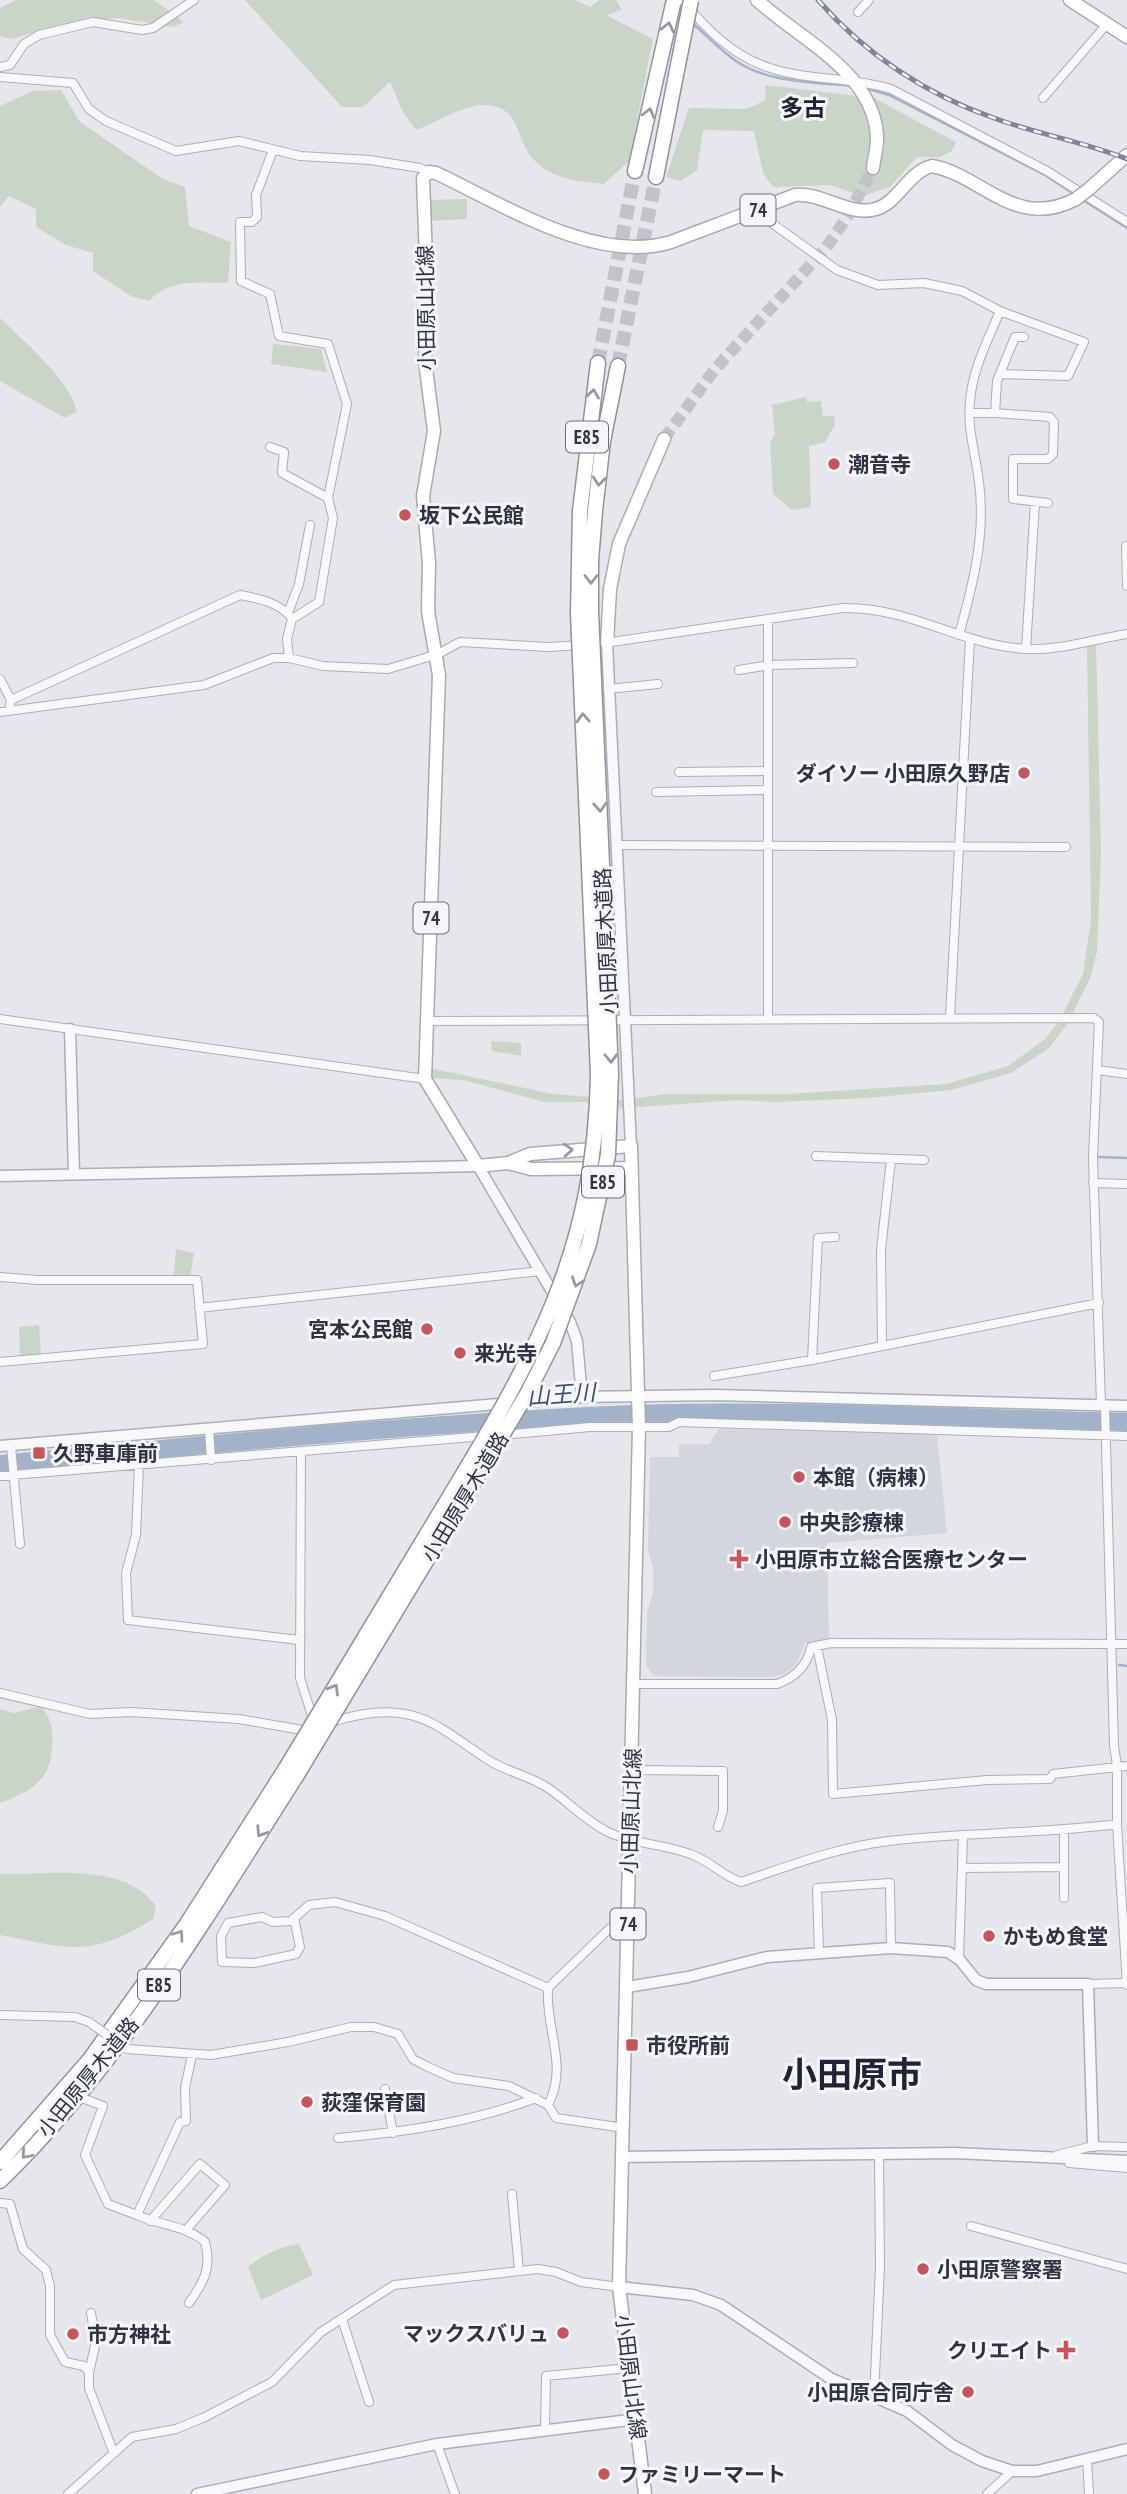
<svg xmlns="http://www.w3.org/2000/svg" width="1127" height="2494" font-family="'PT Sans Narrow','Noto Sans JP',sans-serif">
  <rect width="100%" height="100%" fill="#e5e7eb"/>
  <path fill="#d3d6dd" d="M719 1429 937 1434 947 1533 827 1543 829 1639 826 1642 805 1643 796 1665 785 1674 770 1677 654 1676 646 1666 647 1613 653 1593V1569L648 1550 650 1457H679V1444H709Z"/>
  <path fill="#c9d5c6" d="M16 0H154L184 22 173 27 119 18 59 25 11 39 0 36V8Z
    M245 0H575L590 7 600 0H616L622 10 606 15 653 39 629 161 604 184C578 181 553 180 534 160 515 141 522 104 482 105 462 106 435 123 416 130L404 114 390 82 363 107H342Z
    M765 85 874 98 956 142 952 151 940 157H917L890 187 862 196 830 185 773 187 763 173 754 131 703 130 697 170 681 181 666 177 689 108 746 109 766 100Z
    M61 90 80 122 163 179 185 187 189 226 231 242 228 283C198 283 171 278 149 301L131 296 93 271V253L66 245 36 227V209L9 196 0 207V106L33 91Z
    M467 199V219L429 221 428 200Z
    M0 318C23 341 69 379 77 411L65 418 0 381Z
    M273 344 321 349 327 372 271 364Z
    M806 397 807 402 821 401 823 416H834L835 425 825 442 809 446 811 507 792 510 773 494 770 443 775 434 772 405Z
    M1096 643 1101 853 1097 951 1090 979 1066 1026 1049 1048 1011 1073 951 1090 867 1098 775 1102 739 1100 624 1108 587 1102H544L464 1080 428 1078 429 1068 553 1094 624 1100 665 1094H787L946 1084 1008 1066 1045 1039 1059 1021 1083 974 1091 921 1087 644Z
    M491 1041 521 1043V1056L492 1051Z
    M176 1249 194 1253 190 1277 174 1275Z
    M39 1325 41 1355 20 1357 19 1327Z
    M41 1706C52 1720 53 1729 52 1747 51 1781 29 1792 0 1803V1709L14 1713Z
    M0 1874C48 1875 124 1861 156 1906L153 1919C91 1959 67 1948 0 1935Z
    M299 2244 313 2275 261 2300 248 2267C264 2254 279 2247 299 2244Z"/>
  <g fill="none" stroke-linecap="round" stroke-linejoin="round">
    <path stroke="#a2b2c9" stroke-width="2.5" d="M691 22C706 35 720 50 736 61 768 83 814 82 852 86
      M865 88 889 95 1045 175 1074 194
      M1083 200 1127 228
      M1099 1157 1127 1158
      M1119 1665 1127 1666"/>
    <path stroke="#a2b2c9" stroke-width="18" d="M0 1464C196 1446 392 1426 588 1416 767 1407 948 1418 1127 1422"/>
    <path stroke="#c0c3c9" stroke-width="12" stroke-dasharray="12 6" stroke-linecap="butt" d="M664 439 715 369 826 248 847 217 873 168"/>
    <path stroke="#c0c3c9" stroke-width="14" stroke-dasharray="14 7" stroke-linecap="butt" d="M598 363 635 171
      M618 366 656 177"/>
    <g stroke="#aaadb5" stroke-width="10">
      <path id="minor" d="M682 0C706 29 734 57 770 68 809 81 852 77 891 89L1047 171 1127 222
        M858 12 869 0
        M0 67 10 65 24 44 39 35 93 22 142 30 153 28 194 0
        M0 77 73 83 89 109 106 121 176 151 239 141 300 156 370 160 420 168 429 172
        M1043 98 1107 24
        M273 150 256 195 257 217 252 222H240L241 281 270 294 279 336 328 344 347 404 328 498 333 518 319 602 292 619
        M755 211 837 270 878 285 924 283 962 291 1000 311
        M1024 337H1015L997 381 995 413 1050 417 1054 422 1053 454 1048 459H1013V499L1048 503
        M970 413H995
        M270 447 284 452 282 473 328 498
        M1126 546 1127 586
        M288 613 299 584 310 525
        M768 620V1019
        M959 635C973 584 986 536 979 482 976 456 967 429 970 402 972 370 988 340 1000 311L1084 342 1068 376 1000 374
        M605 643 843 608C911 607 960 645 1026 649 1059 651 1094 639 1127 634
        M1026 649 1035 503
        M739 670 769 665 853 663
        M0 679 11 700
        M608 689 658 684
        M9 710 11 700 240 595C257 598 282 603 292 619L287 639 289 658
        M0 712 204 685 273 658H289L323 666 388 669 438 654 460 642 548 647 582 645
        M679 772 768 771
        M656 792 768 790
        M616 845 1066 847
        M950 1017 970 639
        M0 1019 425 1079
        M428 1021 1094 1018 1099 1022 1093 1157 1101 1405
        M1098 1070 1127 1074
        M816 1156 924 1160
        M1093 1183 1127 1184
        M0 1277 38 1280H197L203 1344 0 1362
        M199 1308 541 1271
        M882 1346 881 1250 891 1159
        M812 1360 818 1238 835 1237
        M714 1376 812 1360 1099 1303
        M1105 1406 1114 1746 1117 1766V1824L1127 1985
        M209 1428 211 1460
        M502 1435 590 1427H669L679 1422 1127 1436
        M11 1446 20 1544
        M301 1452 300 1678 314 1722
        M139 1466 136 1535 126 1573 128 1620 299 1640
        M0 1476 485 1436
        M817 1647 832 1720 833 1794 987 1780 1050 1779 1053 1774 1127 1766
        M634 1684H777C794 1678 807 1667 811 1647L831 1643 1127 1644
        M0 1693 90 1714 130 1712 239 1719 308 1731
        M329 1724C341 1718 352 1716 365 1714 423 1705 444 1732 490 1761 508 1772 530 1776 548 1788 569 1802 584 1820 608 1832 635 1845 668 1844 695 1856 712 1863 723 1876 741 1882 789 1866 838 1847 889 1841 965 1832 1042 1834 1117 1824
        M633 1770 723 1771V1811L718 1827
        M1064 1831V1898
        M962 1868 1064 1867
        M294 1918 300 1947 296 1954 254 1963 222 1962 221 1936 228 1923 262 1917 273 1922 291 1921 309 1905 335 1902 385 1916 548 1988C545 2029 569 2066 548 2105
        M819 1953 817 1888 890 1883 891 1948
        M959 1959 963 1835
        M1088 1984 1125 1983
        M548 1988 610 1928 628 1924
        M0 2015 75 2017 89 2022
        M127 2049 211 2055 288 2042 351 2027H374L398 2034 413 2059 426 2066 453 2078 509 2086 548 2105 556 2118 624 2128
        M385 2089 393 2133
        M85 2099 103 2106 85 2155 108 2204 137 2215
        M338 2138C406 2132 472 2122 536 2098
        M1057 2155 1093 2146 1127 2147
        M1069 2163 1127 2168
        M512 2194 519 2271
        M0 2203 10 2204 23 2249 46 2270 50 2286V2335L65 2362 84 2366 89 2372V2388L113 2451
        M150 2221 200 2164 225 2185 186 2230
        M971 2226 1127 2269
        M189 2303C204 2282 212 2268 205 2242 187 2226 159 2225 137 2215L180 2122 186 2121 185 2088 192 2055
        M342 2319 369 2402
        M89 2372 96 2342 91 2313
        M874 2397 880 2267 879 2154
        M545 2430 546 2376 629 2368
        M437 2444 455 2494
        M1087 2460 1089 2494
        M68 2494 132 2437 176 2429 205 2417 272 2382 321 2332 394 2285 538 2269 556 2272 581 2282 619 2287
        M987 2494 1012 2471"/>
    </g>
    <g stroke="#aaadb5" stroke-width="13">
      <path id="tertiary" d="M607 643 631 1146
        M70 1029 74 1174
        M0 1176 478 1166 570 1322 577 1341 582 1397
        M0 1446 582 1397 714 1395 1127 1406
        M627 1987 688 1977 767 1957 891 1948 948 1952 960 1960 976 1980 986 1984H1088L1093 2146
        M622 2157 955 2153 1127 2161
        M619 2287 693 2295 721 2305 830 2378 907 2411 952 2445 982 2461 1012 2471H1037L1127 2449
        M197 2494 437 2444 637 2419"/>
    </g>
    <g stroke="#aaadb5" stroke-width="15">
      <path id="secondary" d="M757 0C799 39 872 71 877 135 878 145 874 158 873 168
        M607 643 610 589 619 544 664 439"/>
    </g>
    <g stroke="#a4aab6" stroke-width="15">
      <path id="primary" d="M1070 0 1127 37
        M1089 189 1127 155
        M508 1163 530 1154 631 1146 639 1428 619 2287 645 2494
        M631 1168 531 1169 508 1163 478 1166 425 1079 439 675 428 611 429 563 423 496 434 431 425 361 427 286 423 178 429 172 436 173C502 204 597 265 671 242L795 195C822 192 849 217 876 209 899 202 908 172 932 166 982 175 1015 231 1076 199"/>
    </g>
    <g stroke="#8d93a1" stroke-width="17">
      <path id="trunk" d="M635 171 674 0
        M656 177 678 65
        M580 511 598 363
        M595 511 603 441 618 366
        M0 2162 90 2059 186 1925 286 1768
        M0 2181C119 2066 209 1913 297 1775"/>
    </g>
    <use href="#minor" stroke="#f7f8fa" stroke-width="8"/>
    <use href="#tertiary" stroke="#f7f8fa" stroke-width="10"/>
    <use href="#secondary" stroke="#fff" stroke-width="12"/>
    <use href="#primary" stroke="#fff" stroke-width="12"/>
    <use href="#trunk" stroke="#fff" stroke-width="14"/>
    <g stroke="#7f8594" stroke-width="5">
      <path id="rail" d="M818 0C865 54 927 95 994 118 1037 134 1084 142 1127 159"/>
    </g>
    <use href="#rail" stroke="#f4f6f9" stroke-width="2.5" stroke-dasharray="8" stroke-linecap="butt"/>
    <g stroke="#aaadb5" stroke-width="10" stroke-linecap="butt">
      <path id="minor-bridge" d="M89 2022 127 2049"/>
    </g>
    <g stroke="#a4aab6" stroke-width="15" stroke-linecap="butt">
      <path id="primary-bridge" d="M1076 199 1089 189"/>
    </g>
    <g stroke="#8d93a1" stroke-width="17" stroke-linecap="butt">
      <path id="trunk-bridge" d="M678 65 691 0
        M286 1768C335 1687 384 1605 433 1524 527 1368 595 1263 598 1074L578 613 580 511
        M297 1775 527 1394 553 1343 589 1244 608 1155 611 1073 591 611V561L595 511"/>
    </g>
    <use href="#minor-bridge" stroke="#f7f8fa" stroke-width="8"/>
    <use href="#primary-bridge" stroke="#fff" stroke-width="12"/>
    <use href="#trunk-bridge" stroke="#fff" stroke-width="14"/>
  </g>
  <defs><path id="oneway-chevron" d="M-2-3.5L2.5 0L-2 3.5" fill="none" stroke-width="1.6" stroke-linecap="round" stroke-linejoin="round" transform="scale(1.75)"/></defs>
  <g stroke="#9699a1">
    <use href="#oneway-chevron" transform="translate(668 27) rotate(-78)"/>
    <use href="#oneway-chevron" transform="translate(649 113) rotate(-76)"/>
    <use href="#oneway-chevron" transform="translate(593 394) rotate(-82)"/>
    <use href="#oneway-chevron" transform="translate(599 481) rotate(96)"/>
    <use href="#oneway-chevron" transform="translate(591 579) rotate(90)"/>
    <use href="#oneway-chevron" transform="translate(583 718) rotate(-93)"/>
    <use href="#oneway-chevron" transform="translate(600 807) rotate(87)"/>
    <use href="#oneway-chevron" transform="translate(611 1058) rotate(88)"/>
    <use href="#oneway-chevron" transform="translate(568 1150) rotate(-4)"/>
    <use href="#oneway-chevron" transform="translate(577 1282) rotate(108)"/>
    <use href="#oneway-chevron" transform="translate(334 1689) rotate(-59)"/>
    <use href="#oneway-chevron" transform="translate(261 1832) rotate(123)"/>
    <use href="#oneway-chevron" transform="translate(179 1935) rotate(-54)"/>
    <use href="#oneway-chevron" transform="translate(26 2154) rotate(131)"/>
  </g>
  <g fill="#c7535b" stroke="#f4f6f9" stroke-width="2.5">
    <circle cx="834" cy="464" r="7"/>
    <circle cx="405" cy="515" r="7"/>
    <circle cx="1024" cy="773" r="7"/>
    <circle cx="427" cy="1329" r="7"/>
    <circle cx="460" cy="1353" r="7"/>
    <rect x="32" y="1446" width="14" height="14" rx="3.5"/>
    <circle cx="799" cy="1477" r="7"/>
    <circle cx="785" cy="1522" r="7"/>
    <path d="M735.5 1548.5h7v7h7v7h-7v7h-7v-7h-7v-7h7z"/>
    <circle cx="989" cy="1936" r="7"/>
    <rect x="625" y="2038" width="14" height="14" rx="3.5"/>
    <circle cx="307" cy="2102" r="7"/>
    <circle cx="923" cy="2269" r="7"/>
    <circle cx="563" cy="2333" r="7"/>
    <circle cx="73" cy="2334" r="7"/>
    <path d="M1062.5 2339.5h7v7h7v7h-7v7h-7v-7h-7v-7h7z"/>
    <circle cx="968" cy="2392" r="7"/>
    <circle cx="604" cy="2474" r="7"/>
  </g>
  <g text-anchor="middle" dominant-baseline="central" stroke-width="6" stroke-linejoin="round" paint-order="stroke">
    <g fill="#f4f6f9" stroke="#696e7a" stroke-width="2">
      <rect x="740.5" y="194.5" width="35" height="31" rx="5"/>
      <rect x="566" y="421.5" width="42" height="31" rx="5"/>
      <rect x="413.5" y="902.5" width="35" height="31" rx="5"/>
      <rect x="582" y="1166.5" width="42" height="31" rx="5"/>
      <rect x="610.5" y="1908.5" width="35" height="31" rx="5"/>
      <rect x="138" y="1969.5" width="42" height="31" rx="5"/>
    </g>
    <g font-size="19" font-weight="bold" fill="#2d3343">
      <text x="758" y="210">74</text>
      <text x="587" y="437">E85</text>
      <text x="431" y="918">74</text>
      <text x="603" y="1182">E85</text>
      <text x="628" y="1924">74</text>
      <text x="159" y="1985">E85</text>
    </g>
    <g font-size="21" fill="#2d3343" stroke="#f4f6f9">
      <text transform="translate(426 308) rotate(-91)">小田原山北線</text>
      <text transform="translate(606 941) rotate(-93)">小田原厚木道路</text>
      <text transform="translate(465 1497) rotate(-59)">小田原厚木道路</text>
      <text transform="translate(631 1811) rotate(-88)">小田原山北線</text>
      <text transform="translate(88 2077) rotate(-51)">小田原厚木道路</text>
      <text transform="translate(631 2377) rotate(83)">小田原山北線</text>
    </g>
    <g font-size="21" font-weight="bold" fill="#2d3343" stroke="#f4f6f9" text-anchor="start">
      <text x="848" y="464">潮音寺</text>
      <text x="419" y="515">坂下公民館</text>
      <text x="1010" y="773" text-anchor="end">ダイソー 小田原久野店</text>
      <text x="413" y="1329" text-anchor="end">宮本公民館</text>
      <text x="474" y="1353">来光寺</text>
      <text x="53" y="1453">久野車庫前</text>
      <text x="813" y="1477">本館（病棟）</text>
      <text x="799" y="1522">中央診療棟</text>
      <text x="755" y="1559">小田原市立総合医療センター</text>
      <text x="1003" y="1936">かもめ食堂</text>
      <text x="646" y="2045">市役所前</text>
      <text x="321" y="2102">荻窪保育園</text>
      <text x="937" y="2269">小田原警察署</text>
      <text x="549" y="2333" text-anchor="end">マックスバリュ</text>
      <text x="87" y="2334">市方神社</text>
      <text x="1052" y="2350" text-anchor="end">クリエイト</text>
      <text x="954" y="2392" text-anchor="end">小田原合同庁舎</text>
      <text x="618" y="2474">ファミリーマート</text>
    </g>
    <g font-size="23" font-weight="bold" fill="#1f2434" stroke="#f4f6f9">
      <text x="803" y="107">多古</text>
    </g>
    <g font-size="23" font-style="italic" fill="#394f75" stroke="#f4f6f9">
      <text transform="translate(561 1394) rotate(-4)">山王川</text>
    </g>
    <g font-size="35" font-weight="bold" fill="#1f2434" stroke="#f4f6f9">
      <text x="852" y="2074">小田原市</text>
    </g>
  </g>
</svg>
